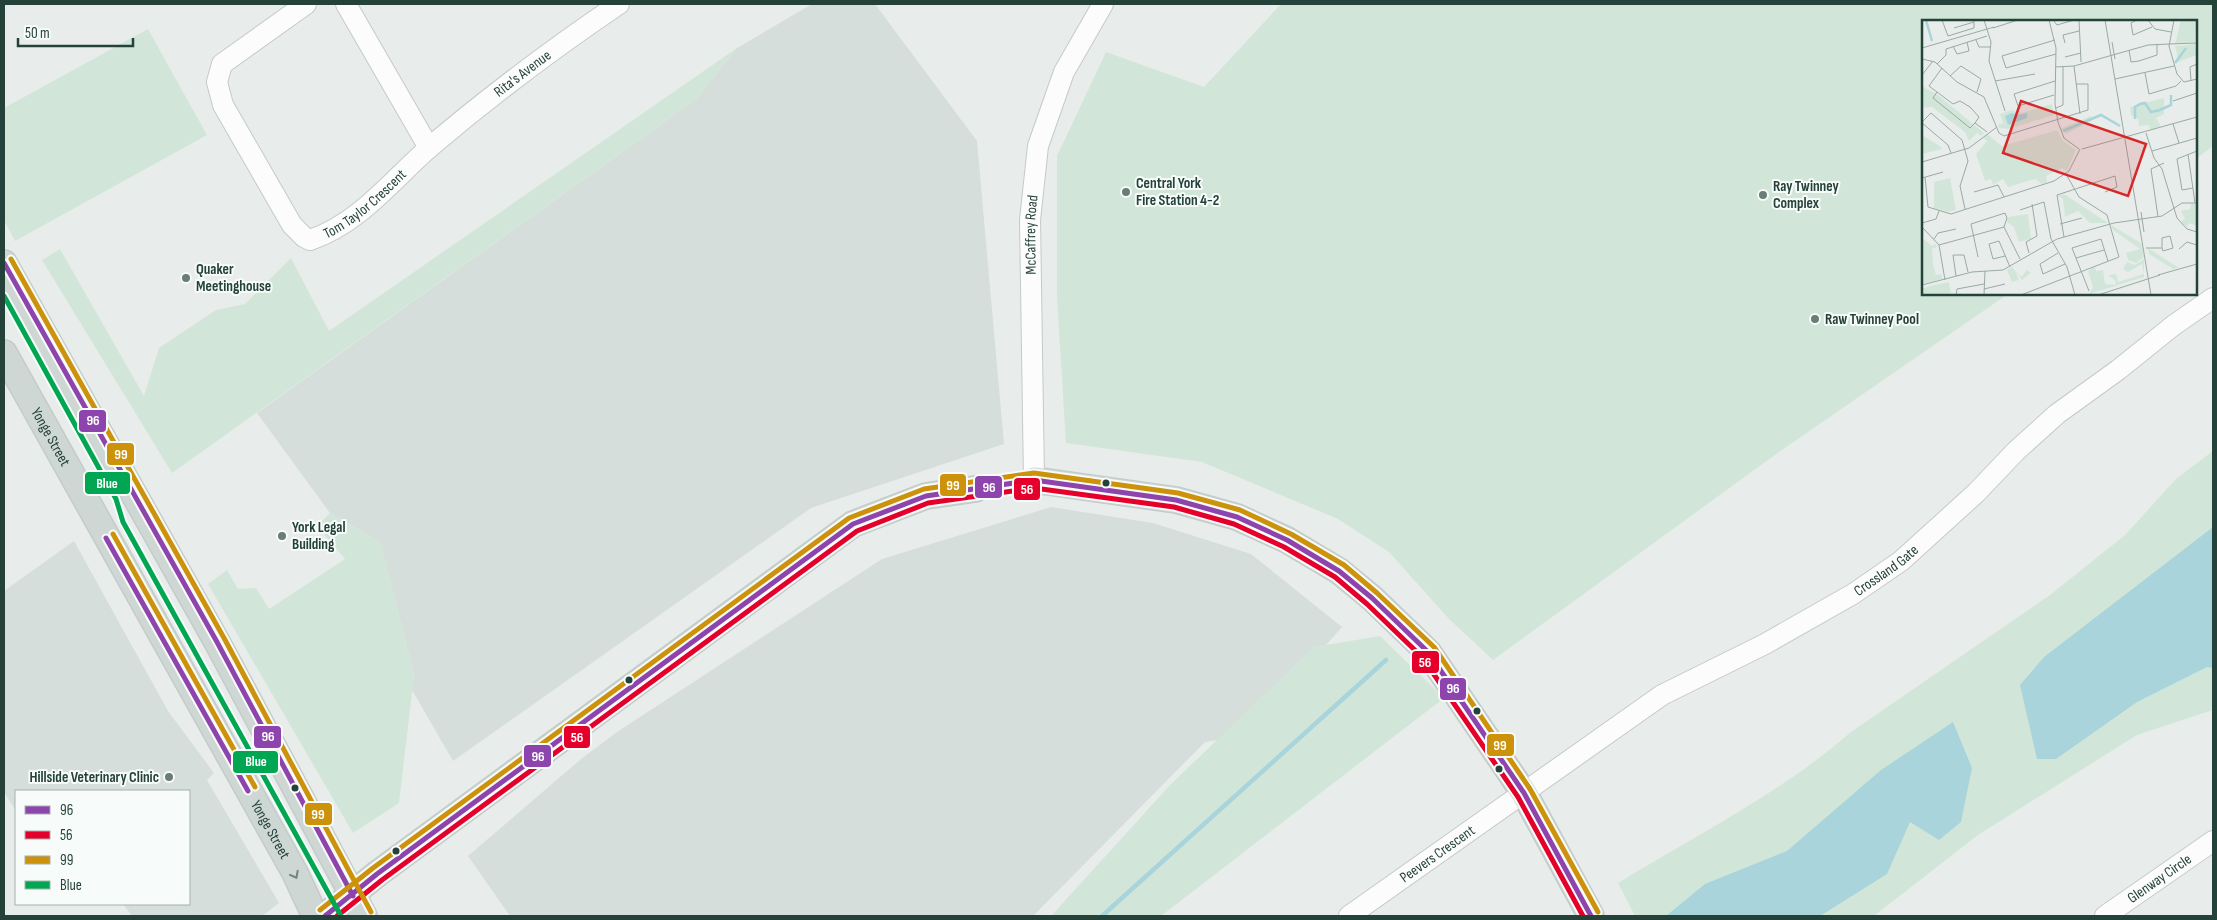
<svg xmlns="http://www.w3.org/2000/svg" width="2217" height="920" font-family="'Sofia Sans Condensed',sans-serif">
  <rect width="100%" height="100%" fill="#e8edeb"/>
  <path fill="#d6dedb" d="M812 4H875L977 141 1004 444 811 508 453 761 412 690 414 676 380 542 330 513 257 413 696 99 737 48Z
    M1051 507 1153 523 1251 554 1342 627 1245 736 1205 742 1033 916H510L468 856 581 759 617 732 882 559Z
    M74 541 168 711 214 773 207 780 279 903 262 916H132L123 904H189V791H16V811L4 792V591Z"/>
  <path fill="#d1e6d8" d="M1281 4H2213V146L2196 159V21H1923V294H2008L1772 457 1493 660 1449 619 1389 552 1338 519 1202 462 1066 443 1057 298V156L1106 52 1204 87Z
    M148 29 207 135 15 241 4 220V108Z
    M737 48 696 99 172 473 42 260 60 249 144 396 159 348 216 310 245 304 291 258 329 331Z
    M2213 451V710L2137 735 1978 835 1874 916H1635L1618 883C1697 835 1781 793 1851 732L2050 595 2125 535 2176 479Z
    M330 513 380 542 414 676 399 803 353 833 208 584 227 570 238 589 256 588 269 609 345 559 317 526Z
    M1380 636 1444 698 1161 916H1051L1171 784 1314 647Z"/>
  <path fill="#a9d4db" d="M2213 527V668L2207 667 2137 702 2056 759H2037L2020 685 2044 657Z
    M1953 722 1972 768 1961 822 1939 840 1910 822 1887 874 1820 916H1666L1705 884 1787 851 1881 770Z"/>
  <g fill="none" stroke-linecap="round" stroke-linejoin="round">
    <path stroke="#a9d4db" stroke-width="4.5" d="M1102 916 1386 660"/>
    <g stroke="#c5cac8" stroke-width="22">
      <g id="minor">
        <path id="s1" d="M306 4 222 64 217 82 223 105 292 225 304 237 310 240C360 223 392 180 430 147 490 96 554 48 619 4"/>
        <path d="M346 4 429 148"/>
        <path id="s2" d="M975 489 1034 480 1030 220 1038 146 1064 72 1103 4"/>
        <path id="s3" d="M1349 916 1662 695 1765 644 1853 594 1901 561 1976 493 2016 451 2057 414 2118 370 2174 325 2213 298"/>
        <path id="s4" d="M2105 916 2213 841"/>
      </g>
    </g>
    <g stroke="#c3ccc9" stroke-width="28">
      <g id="major">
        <path d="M4 263 217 642 364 916"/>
        <path id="s5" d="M4 353 295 873 315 916"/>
        <path d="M1034 480 1176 500 1237 517 1287 540 1339 571 1372 598 1428 652 1524 793 1591 916"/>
        <path d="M325 916 377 874 853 524 926 496 975 489"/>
      </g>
    </g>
    <use href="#minor" stroke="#fcfcfc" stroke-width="20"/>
    <use href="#major" stroke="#cfd7d5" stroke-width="25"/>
    <g stroke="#f7fbf9" stroke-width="9">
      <path id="bus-1" d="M4 263 217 642 353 896
        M106 538 248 791
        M325 916 377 874 853 524 926 496 1034 480 1176 500 1237 517 1287 540 1339 571 1372 598 1428 652 1524 793 1591 916"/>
    </g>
    <g stroke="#f7fbf9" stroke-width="9">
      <path id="bus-2" d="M337 916 382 880 857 531 928 503 1034 488 1174 507 1234 524 1284 547 1335 577 1367 604 1422 657 1518 797 1583 916"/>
    </g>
    <g stroke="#f7fbf9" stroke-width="9">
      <path id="bus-3" d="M11 259 224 638 371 912
        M113 534 255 787
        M320 910 373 868 849 518 924 489 1034 473 1178 493 1240 510 1291 534 1344 565 1377 593 1434 647 1530 789 1598 912"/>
    </g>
    <g stroke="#f7fbf9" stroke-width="9">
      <path id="bus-4" d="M4 296 116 499 123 522 341 916"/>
    </g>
    <use href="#bus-1" stroke="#8e44ad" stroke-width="5"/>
    <use href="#bus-2" stroke="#e4002b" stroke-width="5"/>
    <use href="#bus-3" stroke="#cd920c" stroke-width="5"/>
    <use href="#bus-4" stroke="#00a651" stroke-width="5"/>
  </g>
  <defs><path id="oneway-chevron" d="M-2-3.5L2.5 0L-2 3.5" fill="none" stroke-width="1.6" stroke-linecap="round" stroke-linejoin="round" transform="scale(1.25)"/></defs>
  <use stroke="#718580" href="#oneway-chevron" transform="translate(295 875) rotate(62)"/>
  <g fill="#697e78" stroke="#f7fbf9" stroke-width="2">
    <circle cx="1126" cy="192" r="5"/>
    <circle cx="1763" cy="195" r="5"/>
    <circle cx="186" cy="278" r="5"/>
    <circle cx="1815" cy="319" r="5"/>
    <circle cx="282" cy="536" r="5"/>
    <circle cx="169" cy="777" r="5"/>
  </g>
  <g fill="#24423a" stroke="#f7fbf9" stroke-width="2">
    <circle cx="1106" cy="483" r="4.5"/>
    <circle cx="629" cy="680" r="4.5"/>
    <circle cx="1477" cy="711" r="4.5"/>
    <circle cx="1499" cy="769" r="4.5"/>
    <circle cx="295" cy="788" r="4.5"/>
    <circle cx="396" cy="851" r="4.5"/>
  </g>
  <g text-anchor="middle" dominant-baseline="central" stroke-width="4" stroke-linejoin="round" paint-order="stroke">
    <g font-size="15" fill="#24423a" stroke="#f7fbf9">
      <text stroke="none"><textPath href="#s1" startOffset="579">Rita's Avenue</textPath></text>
      <text stroke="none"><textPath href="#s1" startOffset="374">Tom Taylor Crescent</textPath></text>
      <text stroke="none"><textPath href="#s2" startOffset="305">McCaffrey Road</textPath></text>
      <text stroke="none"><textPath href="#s5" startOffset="96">Yonge Street</textPath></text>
      <text stroke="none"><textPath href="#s3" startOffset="640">Crossland Gate</textPath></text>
      <text stroke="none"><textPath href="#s5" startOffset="546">Yonge Street</textPath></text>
      <text stroke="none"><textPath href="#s3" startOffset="108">Peevers Crescent</textPath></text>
      <text stroke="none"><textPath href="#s4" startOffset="66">Glenway Circle</textPath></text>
    </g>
    <g font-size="15" font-weight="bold" fill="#24423a" stroke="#f7fbf9" text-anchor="start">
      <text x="1136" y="183">Central York<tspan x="1136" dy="17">Fire Station 4-2</tspan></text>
      <text x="1773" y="186">Ray Twinney<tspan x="1773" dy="17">Complex</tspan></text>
      <text x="196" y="269">Quaker<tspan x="196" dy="17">Meetinghouse</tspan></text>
      <text x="1825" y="319">Raw Twinney Pool</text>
      <text x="292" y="527">York Legal<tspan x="292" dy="17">Building</tspan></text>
      <text x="159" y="777" text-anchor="end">Hillside Veterinary Clinic</text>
    </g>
  </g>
  <g transform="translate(1922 20)">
    <rect width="275" height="275" fill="#e8edeb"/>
    <path d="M259 0H275L273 22 253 24ZM273 24 275 35 253 43 256 39 253 26ZM0 66 16 75 62 113 59 116 55 113 47 121 43 112 10 87 0 88ZM242 78V94L234 98 239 106 228 110 227 105 217 106 216 99 209 95 208 87ZM130 84 132 95 86 109 77 108 76 105 81 103 78 94 89 90 100 93ZM169 96 171 100 144 114 138 109ZM135 110 141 121 154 130 145 151 140 148 124 156 125 162 120 164 113 159 86 167 81 159 71 165 69 159 63 161 54 134 65 121 61 118 65 114 80 126ZM0 115 19 127 20 129 0 134ZM28 158 34 190 26 192 12 188V162ZM142 174 186 203H168L156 191 143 197 141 179 136 176ZM269 184H275V206L267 203 265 207 259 202 263 199 259 191 268 189ZM106 194 109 219 97 222 92 207 85 202 86 197ZM189 205 219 223 222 237 214 243 206 240 204 233 218 229 191 210ZM0 218 10 226 14 224 15 227 10 229 11 243 14 255 19 254 20 259 0 264ZM226 228 257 248 251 249 227 234ZM222 239V257L167 274 171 267 166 251 173 246 174 251 181 250 183 264 193 265 194 261 186 255 194 254 196 262 222 254 220 244 206 252 201 249 205 242 213 245ZM90 247 99 257 105 250 109 253 100 260 93 251 97 260 90 262 85 250ZM27 262 29 275H0V269L7 266Z" fill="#d1e6d8"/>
    <path d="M90 93 95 95 105 93V98L86 105 83 96Z" fill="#a9d4db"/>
    <path fill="none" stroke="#a9d4db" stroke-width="2.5" d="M4 0 10 21M253 43 264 28M213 99V87L218 84 223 83 229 92 238 90 249 85V75M141 111 179 95 198 106"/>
    <path fill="none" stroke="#9aa9a4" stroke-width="1" d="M20 0 26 16 52 8V0M62 0 69 22 67 41 83 91M127 0 134 28 133 84 136 102 142 118 157 129M157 0 159 42M183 0 229 275M215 0 209 3 211 15 230 7M226 0 233 9 249 12M252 0 247 26 255 54 262 62 275 59M132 1 135 5 152 0M32 8 52 2M71 8 96 0M54 20 57 27H69M133 20 80 36 84 48 134 34M190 22 193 39M143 23 141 15 157 11M247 24 275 23M31 26 35 34 47 31 45 22M0 28 72 7M207 30 209 42 217 41 235 35V24M143 37 159 33M0 39 13 42 35 62 62 77 77 113 82 116 166 90V64H154M15 44 24 35V29L65 16M152 46 158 94M133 47 152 46 226 25 247 24M20 48 7 66 31 84 38 81 48 87 57 97 53 103 65 112M223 53 227 74 254 66 259 61M0 55 11 41M28 56 39 46 59 59 55 72M193 59 252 46M73 61 113 54M269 61 268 47 275 44M15 72 11 78 48 108 53 103M132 75 96 86 92 74 133 61M251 81 275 73M134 88 141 85V47M0 102 9 93 40 120 46 141 38 166 43 189M0 103 26 125 29 133M251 104 257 123M224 113 232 138 240 149 255 198 265 209 275 212M160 129 275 97M230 131 275 118M266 134 273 183M0 142 47 128 75 107M3 157 6 187 29 194 132 161 147 151 158 129M0 158 21 152M271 168 260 170 255 139 275 131M52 172 76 165 82 177M98 190 122 182 129 219 145 247 153 275M219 192 222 212M236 197 229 149 242 143M0 203 14 199 17 191M138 204 160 198M0 207 17 225 23 260M142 217 135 175 193 156 195 167 183 172M12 219 16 213 34 209M17 225 82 207 98 239M224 228H240L241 231 251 228 248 216 240 218V228M257 229 265 222 275 225M107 233 104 222 115 216 110 184M136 233 118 244 121 254 143 244M83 236 71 239 67 224 77 221 88 247M56 237 49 204 83 193 85 198 82 207M154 238 182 230M236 255 275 244M34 256 31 235H42L46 252M0 265 50 252 81 250 135 219 192 203 240 196 260 183H275M62 269 83 264M167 271 150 228 179 219 186 241M34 275 35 269 62 264M62 275 63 251M99 275 197 237 185 195 157 177 144 154M176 275 238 255"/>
    <path fill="#d62828" fill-opacity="0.15" stroke="#d62828" stroke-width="2.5" d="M99 81 224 124 206 176 81 133Z"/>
    <rect width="275" height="275" fill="none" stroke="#24423a" stroke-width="2.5"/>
  </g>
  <g stroke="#f7fbf9" stroke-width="2">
    <rect x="78" y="409" width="29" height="24" rx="5" fill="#8e44ad"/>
    <rect x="106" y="442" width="29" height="24" rx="5" fill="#cd920c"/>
    <rect x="84" y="471" width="47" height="24" rx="5" fill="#00a651"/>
    <rect x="939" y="473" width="28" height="24" rx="5" fill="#cd920c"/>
    <rect x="974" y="475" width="29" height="24" rx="5" fill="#8e44ad"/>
    <rect x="1013" y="477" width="28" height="24" rx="5" fill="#e4002b"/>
    <rect x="1411" y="650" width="29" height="24" rx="5" fill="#e4002b"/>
    <rect x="1439" y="677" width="28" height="24" rx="5" fill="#8e44ad"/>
    <rect x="253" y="725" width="29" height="24" rx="5" fill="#8e44ad"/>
    <rect x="563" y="725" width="28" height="24" rx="5" fill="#e4002b"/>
    <rect x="1486" y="733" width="29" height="24" rx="5" fill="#cd920c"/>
    <rect x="523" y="744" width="29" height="24" rx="5" fill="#8e44ad"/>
    <rect x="232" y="750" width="47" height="24" rx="5" fill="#00a651"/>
    <rect x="304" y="802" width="29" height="24" rx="5" fill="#cd920c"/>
  </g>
  <g font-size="14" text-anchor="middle" font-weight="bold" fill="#fff">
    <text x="93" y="425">96</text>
    <text x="121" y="459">99</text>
    <text x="107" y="488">Blue</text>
    <text x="953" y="490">99</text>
    <text x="989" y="492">96</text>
    <text x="1027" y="494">56</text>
    <text x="1425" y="667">56</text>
    <text x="1453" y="693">96</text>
    <text x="268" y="741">96</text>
    <text x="577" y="742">56</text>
    <text x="1500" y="750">99</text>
    <text x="538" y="761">96</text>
    <text x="256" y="766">Blue</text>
    <text x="318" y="819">99</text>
  </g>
  <rect width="2217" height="920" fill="none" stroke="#24423a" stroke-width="10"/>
  <rect x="15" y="790" width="175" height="115" fill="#f7fbf9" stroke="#a3b1ad"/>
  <rect x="25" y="806" width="25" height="8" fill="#8e44ad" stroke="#a3b1ad"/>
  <text x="60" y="815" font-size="15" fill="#24423a">96</text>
  <rect x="25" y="831" width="25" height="8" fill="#e4002b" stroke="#a3b1ad"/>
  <text x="60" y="840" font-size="15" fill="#24423a">56</text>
  <rect x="25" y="856" width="25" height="8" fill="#cd920c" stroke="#a3b1ad"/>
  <text x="60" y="865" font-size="15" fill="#24423a">99</text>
  <rect x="25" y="881" width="25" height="8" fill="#00a651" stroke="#a3b1ad"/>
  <text x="60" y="890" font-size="15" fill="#24423a">Blue</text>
  <path d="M18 38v8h115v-8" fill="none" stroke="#24423a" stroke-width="2.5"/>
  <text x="25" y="38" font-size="15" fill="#24423a" stroke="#f7fbf9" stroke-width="4" paint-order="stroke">50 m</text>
</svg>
